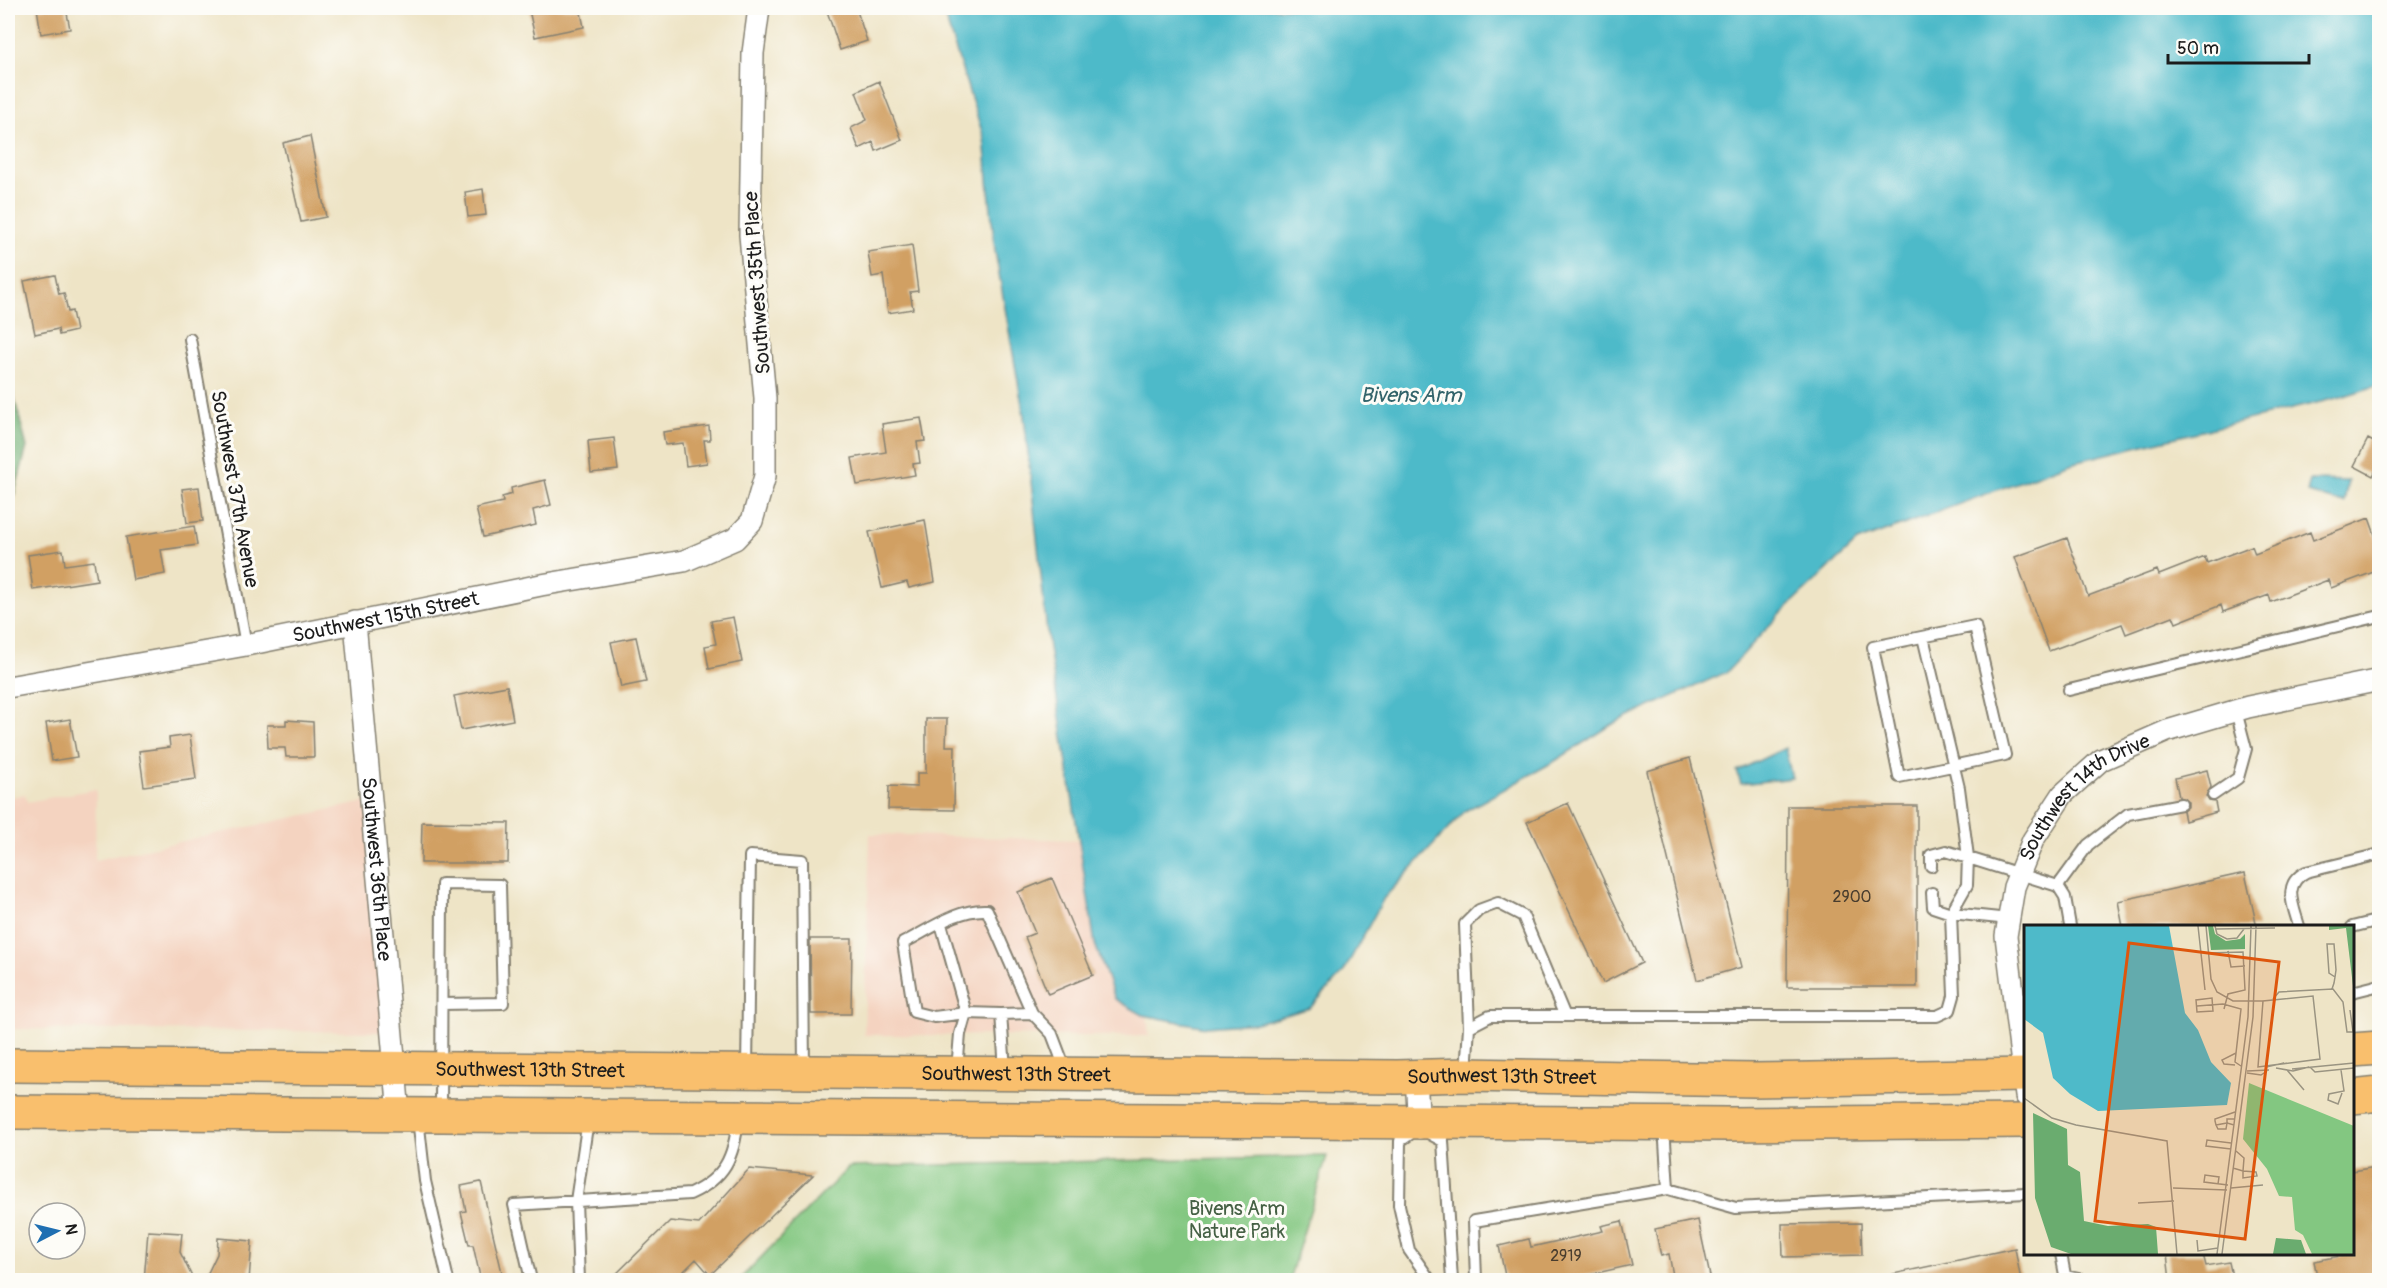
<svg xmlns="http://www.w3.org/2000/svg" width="2387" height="1288" font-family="Pangolin,sans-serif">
  <rect width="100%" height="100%" fill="#fdfcf7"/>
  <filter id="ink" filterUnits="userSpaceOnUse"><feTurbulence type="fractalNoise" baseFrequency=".0167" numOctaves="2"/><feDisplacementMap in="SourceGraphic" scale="12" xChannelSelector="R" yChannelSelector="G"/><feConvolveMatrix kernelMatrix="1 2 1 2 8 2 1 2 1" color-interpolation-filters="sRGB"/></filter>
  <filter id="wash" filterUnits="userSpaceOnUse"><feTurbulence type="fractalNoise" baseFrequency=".008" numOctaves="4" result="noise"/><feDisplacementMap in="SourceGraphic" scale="24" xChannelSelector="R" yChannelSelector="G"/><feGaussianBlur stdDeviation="1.35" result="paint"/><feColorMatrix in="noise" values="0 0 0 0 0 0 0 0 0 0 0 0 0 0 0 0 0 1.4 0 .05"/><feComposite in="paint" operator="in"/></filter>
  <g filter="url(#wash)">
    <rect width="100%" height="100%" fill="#eee4c6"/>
    <path fill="#f4d3c0" d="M96 789 95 860 370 801 383 1032 8 1029V798L25 794 27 802Z
      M870 834 1114 841 1146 1004 1149 1036 864 1035Z"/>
    <path fill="#83c781" stroke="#50724e" stroke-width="1.5" d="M1327 1156 1289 1280H739L849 1167Z"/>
    <path fill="#6aac6f" stroke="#436446" stroke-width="1.5" d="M8 373 27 447 8 518Z"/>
    <path fill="#4ebac9" stroke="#356b72" stroke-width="1.5" d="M945 8H2379V385L2341 397 2070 463 1857 542 1779 615 1727 672 1616 722 1555 761 1465 811 1384 898 1343 973 1310 1008 1256 1023 1206 1027 1143 1015 1115 999 1095 944 1048 641 1024 416 995 251 984 138 948 26Z
      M2310 480 2348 481 2344 503 2307 493Z
      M1785 748 1792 778 1741 784 1737 771Z"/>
    <g id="blocks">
      <path fill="#d1a064" d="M37 8H66L70 29 41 34Z
        M541 8H580L584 27 535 37 529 10Z
        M826 8H856L867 41 840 50Z
        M879 81 902 140 876 151 873 142 859 149 851 128 867 120 856 92Z
        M310 136 326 217 301 222 283 143Z
        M483 189 486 215 468 217 465 192Z
        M912 245 918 291 910 292 913 309 888 313 883 275 872 277 868 252Z
        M55 275 59 294 64 293 68 312 72 311 76 331 59 335 58 329 35 334 24 281Z
        M921 418 925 441 917 442 920 463 913 464 915 475 857 485 852 458 886 452 882 424Z
        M709 426 710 440H704L707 463 686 466 683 443 665 445 663 432Z
        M614 438 618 470 591 473 588 441Z
        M2368 439 2379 445V475L2375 472 2373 476 2354 466Z
        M545 480 551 505 533 510 536 525 483 537 476 508 503 502 502 497 512 494 511 488Z
        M199 487 203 521 187 523 182 489Z
        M2369 518 2379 546V570L2331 588 2328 580 2271 602 2269 595 2223 612 2221 605 2176 623 2173 616 2126 634 2122 624 2049 651 2015 557 2067 538 2088 596 2157 570 2159 575 2205 557 2207 563 2252 546 2255 554 2310 532 2313 540Z
        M925 520 935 582 909 588 907 582 882 588 869 532Z
        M194 526 197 545 161 550 165 574 133 580 126 537Z
        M63 550 65 565 94 561 97 580 33 590 28 555Z
        M733 617 742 662 709 669 705 646 716 644 711 621Z
        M636 637 646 682 621 687 611 642Z
        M507 686 513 720 461 730 454 696Z
        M70 719 77 757 52 761 46 723Z
        M926 719H947L946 746H955L954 810 888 809 889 786 917 787V773H926Z
        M286 720 313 722 314 757H286L285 748H268L267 725H286Z
        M190 735 196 779 144 786 139 751 170 747 169 738Z
        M1690 758 1742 967 1697 980 1647 771Z
        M2207 770 2211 787 2206 796 2209 801 2215 802 2217 812 2185 821 2183 811 2188 807V802L2179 797 2175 778Z
        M1568 803 1642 963 1603 983 1527 822Z
        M1788 806H1917V987H1787Z
        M422 822 509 823 508 863H421Z
        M2245 873 2257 927H2123L2118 901Z
        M1052 878 1093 975 1048 994 1025 937 1035 933 1018 892Z
        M810 939H852L851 1014H811Z
        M2376 1167 2379 1184V1281H2318L2314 1261 2352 1254V1171Z
        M749 1169 813 1175 710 1275 696 1259 674 1281H609L670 1221 699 1224Z
        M481 1182 504 1281H481L473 1245H469L461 1212 466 1211 461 1186Z
        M1698 1220 1711 1281H1674L1669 1254 1661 1256 1655 1229Z
        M1622 1221 1632 1265 1562 1281H1506L1499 1246 1529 1239 1531 1247 1603 1231 1601 1226Z
        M1861 1223 1862 1255 1783 1257 1782 1224Z
        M148 1231 182 1233 180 1252 194 1281H144Z
        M218 1238 252 1241 249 1281H204L217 1254Z
        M2015 1248 2021 1281H1894L1893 1274Z
        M2167 1254H2203L2206 1266 2229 1262 2233 1281H2170Z"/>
    </g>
  </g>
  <g filter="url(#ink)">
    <use href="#blocks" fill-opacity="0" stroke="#858071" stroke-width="1.5"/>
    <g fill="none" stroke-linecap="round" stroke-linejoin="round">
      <g stroke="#858071" stroke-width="14">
        <path id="lane" d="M190 339 246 645
          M1975 626 2005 755 1899 777 1873 647Z
          M2069 690 2380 616
          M2213 795 2238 778 2246 749 2236 711
          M1931 866V855L1946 851 2058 886 2065 897 2070 926
          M2058 886 2088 845 2128 814 2181 804
          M1932 893 1933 907 1951 913 2009 919
          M941 924 966 1013 934 1017 914 1012 903 943C929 930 958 908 987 910L1032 1013 1052 1034 1066 1071
          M2299 926C2293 905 2282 884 2306 872L2380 854
          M2352 927 2380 920
          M2352 992 2380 985
          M1001 1014 1032 1013
          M1469 1027 1465 924 1479 910 1498 903 1523 916 1564 1014
          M747 1069 750 856 802 860 804 1069
          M957 1070 960 1034 966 1013 1001 1014 1005 1070
          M1466 1072 1469 1027 1490 1016H1937L1950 1010 1954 996 1951 913 1967 885 1968 857 1959 788 1923 637
          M441 1111 442 884 500 885 503 1003 442 1004
          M418 1118 425 1181 448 1280
          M1664 1126 1668 1189
          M2061 1254 2066 1280
          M2065 1276 2083 1280
          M531 1280 514 1205 690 1194C725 1178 734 1157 738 1120
          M579 1280 576 1201 588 1120
          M1430 1280 1409 1250 1399 1205 1400 1141 1419 1128 1443 1141 1452 1280
          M1476 1280 1474 1221 1668 1189 1736 1208 2026 1193"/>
      </g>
      <g stroke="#858071" stroke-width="24">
        <g id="street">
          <path id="s1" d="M355 622 399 1114"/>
          <path id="s2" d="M8 687 246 645 541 585 684 561 735 539 752 521 765 476V398L750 235 753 53 759 8"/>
          <path d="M1416 1077 1419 1128"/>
          <path id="s3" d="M2026 1096 2006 936 2014 887 2033 840 2063 794 2101 760 2167 731 2248 707 2380 680"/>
        </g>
      </g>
      <g stroke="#858071" stroke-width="36">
        <g id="primary">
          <path d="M2352 1050 2380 1048"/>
          <path id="s4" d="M8 1065 1397 1077 1466 1075 1754 1080 2026 1075"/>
          <path d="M2352 1097 2380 1094"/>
          <path d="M8 1112 1727 1124 2026 1121"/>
        </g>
      </g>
      <use href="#lane" stroke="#fff" stroke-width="10"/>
      <use href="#street" stroke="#fff" stroke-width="21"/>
      <use href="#primary" stroke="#f9bf6d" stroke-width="33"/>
    </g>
  </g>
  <g text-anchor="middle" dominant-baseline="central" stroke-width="6" stroke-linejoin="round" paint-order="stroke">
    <g font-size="16" fill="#493d2e">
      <text x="1852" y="897">2900</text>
      <text x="1566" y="1256">2919</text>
    </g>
    <g font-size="20" fill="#1c1c1c" stroke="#fdfcf7">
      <text transform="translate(757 283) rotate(-94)">Southwest 35th Place</text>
      <text transform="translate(235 489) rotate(80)">Southwest 37th Avenue</text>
      <text stroke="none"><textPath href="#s2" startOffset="384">Southwest 15th Street</textPath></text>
      <text stroke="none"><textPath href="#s3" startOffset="330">Southwest 14th Drive</textPath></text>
      <text stroke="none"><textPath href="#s1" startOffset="248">Southwest 36th Place</textPath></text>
      <text stroke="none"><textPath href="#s4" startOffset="522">Southwest 13th Street</textPath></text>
      <text stroke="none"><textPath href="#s4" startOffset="1008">Southwest 13th Street</textPath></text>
      <text stroke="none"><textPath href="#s4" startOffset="1494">Southwest 13th Street</textPath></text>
    </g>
    <g font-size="20" fill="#456044" stroke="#fdfcf7">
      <text x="1237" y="1208">Bivens Arm<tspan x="1237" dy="23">Nature Park</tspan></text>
    </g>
    <g font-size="21" font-style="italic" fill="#32636a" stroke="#fdfcf7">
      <text x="1411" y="395">Bivens Arm</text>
    </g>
  </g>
  <g transform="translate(2024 925)">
    <rect width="330" height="330" fill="#eee4c6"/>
    <path d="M225 158 330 201V329H288L279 310 271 305 268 272 255 271 243 244 219 214Z" fill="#83c781"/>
    <path d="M184 1H189L191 9 202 16 216 14 221 9V24L187 25ZM305 1H330V69L322 3 305 5ZM9 188 43 204 44 240 56 247 60 296 84 301 124 299 132 302 134 329H47L27 322 11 273ZM252 313 277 315 282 329H249Z" fill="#6aac6f"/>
    <path d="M0 1H145L161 88 174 105 187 137 207 158 203 180 74 186 46 169 29 153 19 108 0 94Z" fill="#4ebac9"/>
    <path fill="none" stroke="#9a9482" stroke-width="1.5" d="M174 1 181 65M182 1 187 54 193 67 209 76H239M191 1 193 9 203 14 213 13 220 4M191 4 251 3M204 26 207 42 221 41M184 28 219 27 221 65 204 69 200 84M308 64 310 58 311 52 312 45 310 19H303L305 48 311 52M289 71 296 134 234 142 239 76ZM188 73 189 86 173 87 172 75ZM249 74 255 67 309 64 319 77 323 107H330M173 81 199 79 217 84 211 137 217 141M326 85 329 107M211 140 200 139 198 135 212 128M242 142 260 138M286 142 291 147 330 143M252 143 269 146 285 142M268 144 330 138M263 145 280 165M317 145 320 166 305 169 304 175 314 179 318 168M223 146 245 145M223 148 237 150 243 146M0 173 28 193 52 200 143 216 153 329M192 200 203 198 202 204H194L192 200 191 196V194L211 187M210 200 203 198V194H211M207 224 182 221 183 215 207 218M209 243 219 246 232 247 233 251 219 253V246L220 233 212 226M194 259 195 252 181 250 180 257 204 260M149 263 203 265M207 263 239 260M114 278 150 276M173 315 174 326 194 323M193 329 224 92 227 1M198 329 229 92 232 1"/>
    <path fill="#de560d" fill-opacity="0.15" stroke="#de560d" stroke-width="3" d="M105 18 255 37 221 314 71 296Z"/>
    <rect width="330" height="330" fill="none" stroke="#1c1c1c" stroke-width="3"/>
  </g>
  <rect width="2387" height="1288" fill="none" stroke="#fdfcf7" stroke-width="30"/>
  <g transform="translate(57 1231) rotate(83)"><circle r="28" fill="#fdfcf7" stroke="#a3a29f" stroke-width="1.5"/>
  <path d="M0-4.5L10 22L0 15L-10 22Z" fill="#1f6fb2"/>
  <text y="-9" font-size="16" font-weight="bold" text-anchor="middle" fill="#1c1c1c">N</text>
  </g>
  <path d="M2168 54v9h141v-9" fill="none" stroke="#1c1c1c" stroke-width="3"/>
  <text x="2177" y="54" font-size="18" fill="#1c1c1c" stroke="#fdfcf7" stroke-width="4.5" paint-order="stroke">50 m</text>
</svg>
